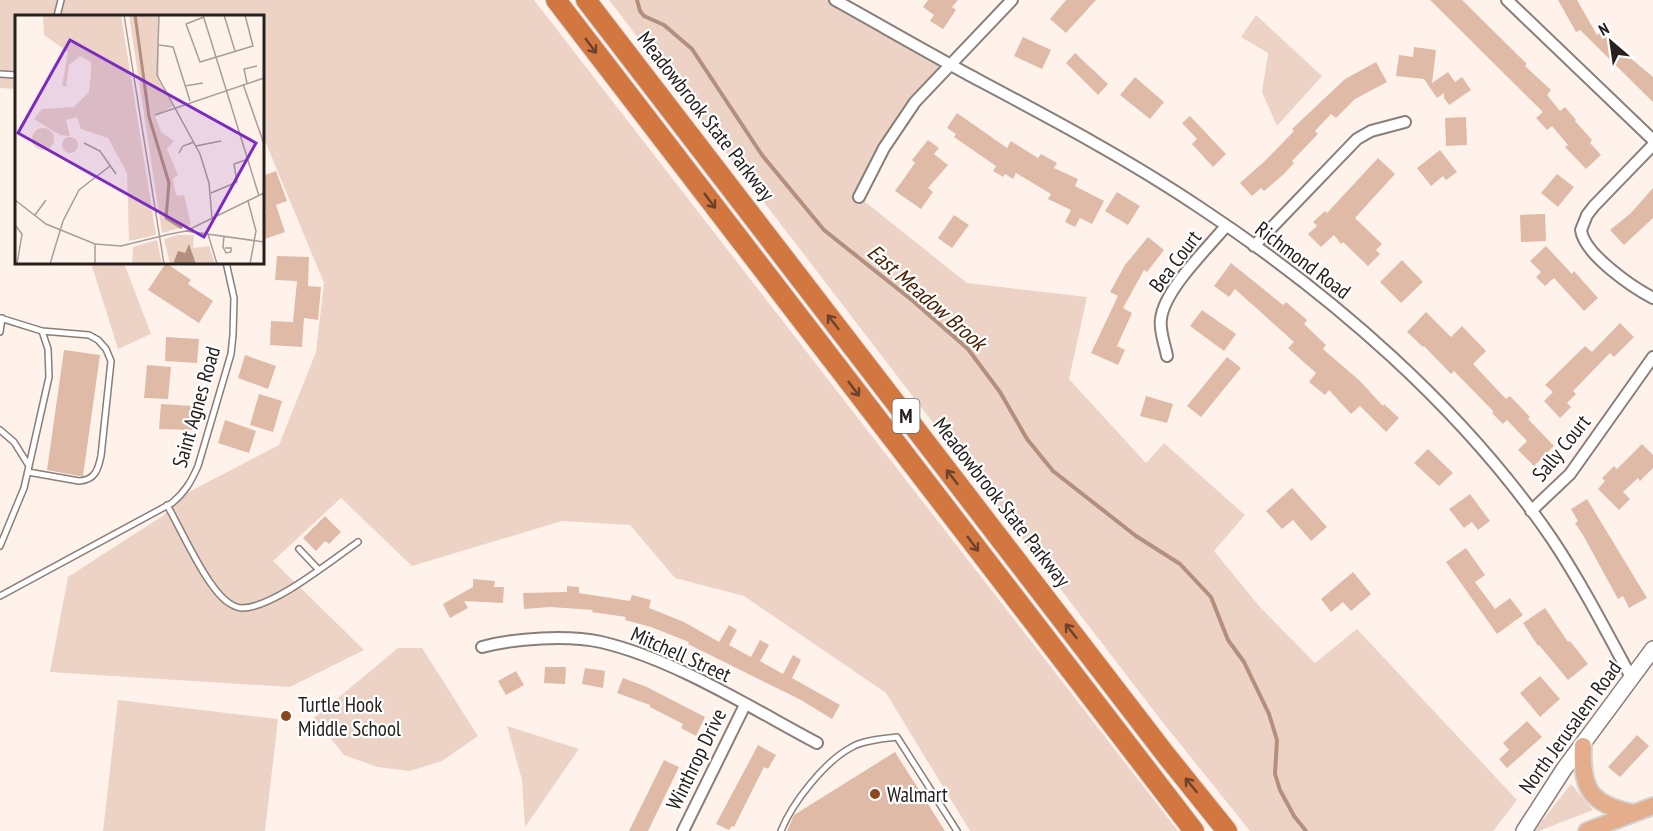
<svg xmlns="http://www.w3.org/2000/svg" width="1653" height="831" font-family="'PT Sans Narrow',sans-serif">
  <rect width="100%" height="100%" fill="#fff2eb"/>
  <path fill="#ecd3c6" d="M0 0H534L1178 831H970L886 693 744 596 675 578 630 525 562 521 412 566 341 498 273 561 364 650 290 687 50 672 68 577 164 515 179 497 279 445 316 352 324 283 263 136 262 16H16V89L0 88Z
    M609 0H835L950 65 915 102 859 197 967 283 1087 297 1069 379 1146 463 1164 443 1245 515 1214 551 1260 607 1315 663 1357 629 1517 800 1493 831H1250L1157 715Z
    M1256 15 1322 76 1277 126 1262 92 1268 53 1241 37Z
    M91 263H124L151 334 118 349Z
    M398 648H422L478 736 442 761 410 771 377 767 344 755 314 718Z
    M118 700 278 719 265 831H103Z
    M507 726 579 749 525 827 522 780Z
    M1571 784 1593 810 1539 831H1534Z"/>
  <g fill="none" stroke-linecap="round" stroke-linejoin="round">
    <path stroke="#b3907d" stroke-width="4" d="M637 0 640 11 644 16 664 25 692 49 762 155 824 230 913 301 968 349 1000 392 1027 439 1053 471 1136 536 1180 564 1211 597 1228 640 1244 662 1269 714 1277 740 1275 774 1280 790 1294 816 1306 831"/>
  </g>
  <path fill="#dfbba7" d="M928 0H958L952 7 956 10 943 29 930 21 934 15 923 7Z
    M1066 0H1096L1066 33 1050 19Z
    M1430 0H1462L1527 64 1525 66 1551 90 1547 95 1560 111 1565 107 1576 120 1575 121 1592 140 1590 143 1601 155 1586 169 1565 147 1568 145 1552 126 1547 130 1536 118 1543 112Z
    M1558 0H1577L1597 35 1603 30 1618 45 1616 46 1653 77V102L1580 30 1576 32Z
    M1023 37 1051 50 1042 69 1014 56Z
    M1414 47 1436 50 1432 83 1448 72 1455 82 1462 77 1471 90 1449 105 1444 98V93L1437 98 1424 79 1396 76 1399 55 1413 57Z
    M1075 53 1108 84 1098 95 1066 63Z
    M1376 62 1387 82 1355 99 1336 118 1331 114 1315 131 1318 134 1292 161 1294 163 1284 174 1264 191 1261 188 1252 196 1240 183 1266 160 1294 131 1292 129 1345 79Z
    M1135 77 1164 102 1150 119 1120 95Z
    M957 113 1007 148 1011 141 1038 158 1041 154 1057 163 1054 168 1078 179 1075 186 1104 201 1092 224 1080 218 1075 227 1065 222 1071 210 1048 199 1051 194 1016 173 1013 179 1005 174 1003 177 993 171 996 166 954 137 956 134 947 128Z
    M1190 116 1226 154 1213 167 1192 144 1197 139 1182 123Z
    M1466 117 1467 145 1446 146 1445 118Z
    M928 140 939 148 934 154 948 165 928 188 933 192 921 209 895 191 915 163 912 160Z
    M1440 150 1457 172 1446 180 1443 176 1431 186 1417 168Z
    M1378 158 1395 174 1355 218 1382 244 1376 250 1380 254 1368 266 1343 242 1341 244 1334 235 1321 247 1308 234 1317 226 1313 222 1325 211 1327 213Z
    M276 171 287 201 276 205 285 232 262 240V215L266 213 262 204V176Z
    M1557 174 1574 187 1558 207 1541 193Z
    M1653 188V218L1624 245 1610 230 1631 213Z
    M1117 192 1140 206 1128 225 1105 211Z
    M1545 214 1546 241 1521 242 1520 215Z
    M954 215 969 225 952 248 938 238Z
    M1148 237 1164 250 1147 272 1144 270 1123 308 1132 313 1117 346 1125 350 1118 365 1091 353 1118 296 1110 292 1125 265Z
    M1546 246 1572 274 1574 271 1598 298 1584 311 1554 278 1545 286 1536 277 1541 272 1530 261Z
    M277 256 309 257 308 286 321 287 318 320 304 318 302 347 270 345 271 321 293 322 297 281 275 280Z
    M1402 260 1423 282 1401 303 1380 282Z
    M166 263 191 280 188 284 213 301 199 323 148 290Z
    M1231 263 1283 305 1286 302 1307 320 1304 324 1326 345 1323 349 1360 381 1383 406 1384 404 1399 418 1386 432 1360 406 1351 414 1329 390 1325 395 1309 382 1316 373 1288 348 1294 342 1235 289 1229 297 1214 286Z
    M1202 310 1236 334 1224 351 1190 326Z
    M1426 312 1451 337 1462 326 1486 351 1473 364 1506 399 1510 396 1530 417 1528 419 1554 446 1534 466 1518 450 1527 441 1507 420 1503 424 1492 413 1494 412 1454 371 1451 374 1424 346 1423 347 1407 332Z
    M1620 323 1634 337 1614 357 1610 353 1573 391 1576 394 1567 403 1571 407 1560 418 1544 401 1553 392 1545 385 1585 346 1592 352Z
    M166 337 199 339 197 363 165 361Z
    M64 350 100 355 83 476H79L47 470Z
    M245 355 276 366 268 389 238 378Z
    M1227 357 1241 368 1201 417 1187 406Z
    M147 365 171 367 168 399 144 398Z
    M259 394 282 401 273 432 250 425Z
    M1146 396 1173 404 1167 423 1140 416Z
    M161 404 193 406 192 430 159 429Z
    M225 420 256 431 249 453 218 443Z
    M1642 444 1653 455V468L1640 481 1638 478 1623 492 1630 499 1619 510 1598 489 1605 481 1602 478 1614 466 1617 469Z
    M1428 449 1453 473 1439 486 1414 463Z
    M1292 488 1327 527 1311 541 1293 520 1282 529 1266 511Z
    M1470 494 1490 521 1478 530 1472 522 1464 528 1449 509Z
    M1587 499 1647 598 1629 608 1623 596 1618 599 1583 535 1575 523 1578 521 1571 509Z
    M325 516 341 532 329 544 325 541 316 551 303 538Z
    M1466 548 1485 575 1475 582 1495 609 1510 598 1523 615 1497 634 1446 562Z
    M1353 572 1371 594 1351 611 1343 602 1331 612 1321 599Z
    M473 579 495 581 494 587H504L503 603 464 601 468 608 450 618 443 604 473 587Z
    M567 586 579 587V593L630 601 632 595 651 600 649 608 684 622 719 642 729 625 737 630 729 645 751 657 760 640 769 645 760 661 783 674 793 655 801 660 792 678 840 705 832 719 801 700 688 644 689 642 651 627 625 620 626 617 592 612 593 610 550 607 524 609 523 593 567 592Z
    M1545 608 1568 642 1570 641 1588 664 1568 680 1539 645 1538 646 1523 623Z
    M545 667H566L565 684 544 683Z
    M585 668 605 671 603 688 582 684Z
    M516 671 524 685 506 695 498 681Z
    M1540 676 1560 699 1540 717 1520 693Z
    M623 678 647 687 705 717 696 736 681 728 683 724 650 707V705L617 693Z
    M1527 721 1542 737 1507 768 1499 759 1509 750 1503 743Z
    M1637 735 1649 746 1620 777 1608 767Z
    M758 745 776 755 768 769 764 767 734 827 732 826 729 830 716 824Z
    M895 752 945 831H787L794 815Z
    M664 760 679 767 648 831H629Z"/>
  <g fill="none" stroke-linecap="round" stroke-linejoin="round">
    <g stroke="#8a7e78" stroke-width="8">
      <path id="service" d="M57 16 61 0
        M0 74 16 75
        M0 318 42 331 48 349 49 377 24 488 0 546
        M0 332 2 318
        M0 430 14 442 29 466
        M28 472 79 481C95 480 98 470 101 456L111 361 106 349 98 340 89 335 42 331
        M167 505C181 529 207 589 229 603 232 605 238 608 242 608 273 608 332 560 358 542
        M299 549 318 569
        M0 596 172 503C185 492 191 482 198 466L231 354 233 335 234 298 226 262
        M781 831C792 803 825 761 852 747 864 740 883 739 897 737L957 831"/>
    </g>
    <g stroke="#8a7e78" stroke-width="14">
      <path id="minor" d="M835 0C880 25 925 51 971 76 1048 117 1126 158 1199 207 1331 294 1462 407 1552 539 1582 584 1606 631 1632 679
        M1507 0 1653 140
        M1653 145 1594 206 1587 215 1581 230C1584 254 1632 287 1653 298
        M859 197 884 148 915 102 1012 0
        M1254 246 1357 139 1371 131 1405 122
        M1167 356C1165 345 1159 330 1161 319 1164 290 1207 249 1226 226
        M1531 511 1570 474 1653 357
        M482 647C515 638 568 635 601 642 674 659 751 708 817 743
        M683 831 745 705"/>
    </g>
    <g stroke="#8a7e78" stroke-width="18">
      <path id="secondary" d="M1524 831 1564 769 1653 649"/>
    </g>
    <g stroke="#d4d3d2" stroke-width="20">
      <path id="primary" d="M1583 746C1581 789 1590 804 1633 813
        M1587 831 1653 806"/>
    </g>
    <g stroke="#d4d3d2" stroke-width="22">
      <path id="motorway" d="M556 0 1194 831
        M586 0 1166 755 1227 831"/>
    </g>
    <use href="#service" stroke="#fff" stroke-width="5"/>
    <use href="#minor" stroke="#fff" stroke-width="10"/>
    <use href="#secondary" stroke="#fff" stroke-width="15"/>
    <use href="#primary" stroke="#e4ad8c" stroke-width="16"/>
    <use href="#motorway" stroke="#d27740" stroke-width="20"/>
  </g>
  <defs><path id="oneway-shaft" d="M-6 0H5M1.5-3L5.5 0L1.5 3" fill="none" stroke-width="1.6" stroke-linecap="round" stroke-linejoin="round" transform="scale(1.5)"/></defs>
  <g stroke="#6b432c">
    <use href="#oneway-shaft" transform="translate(591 46) rotate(53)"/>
    <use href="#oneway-shaft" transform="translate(710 201) rotate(53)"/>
    <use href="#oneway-shaft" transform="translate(833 322) rotate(-128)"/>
    <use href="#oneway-shaft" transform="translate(854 389) rotate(53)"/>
    <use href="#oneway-shaft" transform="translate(952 477) rotate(-128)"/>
    <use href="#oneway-shaft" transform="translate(973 544) rotate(53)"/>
    <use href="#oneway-shaft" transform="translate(1071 631) rotate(-128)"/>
    <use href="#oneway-shaft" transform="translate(1191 785) rotate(-129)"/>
  </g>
  <g fill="#8c481c" stroke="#fff" stroke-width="2">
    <circle cx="286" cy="716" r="6"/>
    <circle cx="875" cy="794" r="6"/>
  </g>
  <g text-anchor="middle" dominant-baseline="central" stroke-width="4.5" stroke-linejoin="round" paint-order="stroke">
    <rect fill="#fff" stroke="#676462" stroke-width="1.5" x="892.5" y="399" width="27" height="34" rx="4.5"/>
    <g font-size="20" font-weight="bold" fill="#26211f">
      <text x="906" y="416">M</text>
    </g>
    <g font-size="21" fill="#26211f" stroke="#fff">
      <text transform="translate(706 116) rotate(52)">Meadowbrook State Parkway</text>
      <text transform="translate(1303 260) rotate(37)">Richmond Road</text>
      <text transform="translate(1175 261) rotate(-53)">Bea Court</text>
      <text transform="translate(196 407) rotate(-74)">Saint Agnes Road</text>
      <text transform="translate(1561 448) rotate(-51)">Sally Court</text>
      <text transform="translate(1002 502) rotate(52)">Meadowbrook State Parkway</text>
      <text transform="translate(681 654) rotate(24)">Mitchell Street</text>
      <text transform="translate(1570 727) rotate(-54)">North Jerusalem Road</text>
      <text transform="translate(696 759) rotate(-64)">Winthrop Drive</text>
    </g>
    <g font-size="21" fill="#26211f" stroke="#fff" text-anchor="start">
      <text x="298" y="704">Turtle Hook<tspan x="298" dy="24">Middle School</tspan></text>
      <text x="887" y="794">Walmart</text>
    </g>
    <g font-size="22" font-style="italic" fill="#4a1c00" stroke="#fff">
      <text transform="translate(927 297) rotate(41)">East Meadow Brook</text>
    </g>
  </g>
  <g transform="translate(15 15)">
    <rect width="249" height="249" fill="#fff2eb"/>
    <path d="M28 0H106L141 220 114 226 112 158 93 123 66 114 62 102 51 105 55 121 45 120 19 104 27 94 59 92 74 77 76 57V47L65 41 54 50 51 72 47 71 53 37 29 20ZM114 0H144V66L158 91 140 101 146 117 159 126 152 134 163 160 158 163 159 172 162 181 169 180 176 210 147 218ZM17 124a11 11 0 1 1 22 0a11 11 0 1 1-22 0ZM47 130a8 8 0 1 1 16 0a8 8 0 1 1-16 0ZM163 220H179L178 233 194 231 200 249H181L174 231 170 239 155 249 149 224ZM142 225 147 249H117L118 232Z" fill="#ecd3c6"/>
    <path d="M174 229 181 249H158L163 236 170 238Z" fill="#b3907d"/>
    <path fill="none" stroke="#b3907d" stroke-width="3" d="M120 0 134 102 154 168 151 203 167 213"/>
    <path fill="none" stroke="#a89e99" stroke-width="1.5" d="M109 0 149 249M144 0 142 60 185 139 194 168 197 203M188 0 244 181M209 0 220 36M189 2 171 9 185 47 238 31 230 0M144 30 158 32 175 86M232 68 229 54 242 51M228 69 249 129M170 71 188 68M140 100 249 63M69 128 85 136 101 159M181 131 206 126M164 138 168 131 179 127M196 178 222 167 219 149 233 144M0 185 31 209 80 229 106 231 151 220M233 186 241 216 235 249M20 200 31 185M0 210 7 219 2 249M171 216 249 178M193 219 202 249M150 220 171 216 249 227M209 221 208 232 211 238 216 237V233H210M35 249 48 206 64 175 95 151M80 249V229"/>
    <path fill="#7b2cbf" fill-opacity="0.15" stroke="#7b2cbf" stroke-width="3" d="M55 25 241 128 189 222 3 118Z"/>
    <rect width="249" height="249" fill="none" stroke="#26211f" stroke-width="3"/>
  </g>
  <g transform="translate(1611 42) rotate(331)" stroke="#ffffff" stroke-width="4.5" paint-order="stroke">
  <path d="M0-4.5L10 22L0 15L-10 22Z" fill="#26211f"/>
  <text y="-9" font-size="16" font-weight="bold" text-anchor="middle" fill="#26211f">N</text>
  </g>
</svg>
